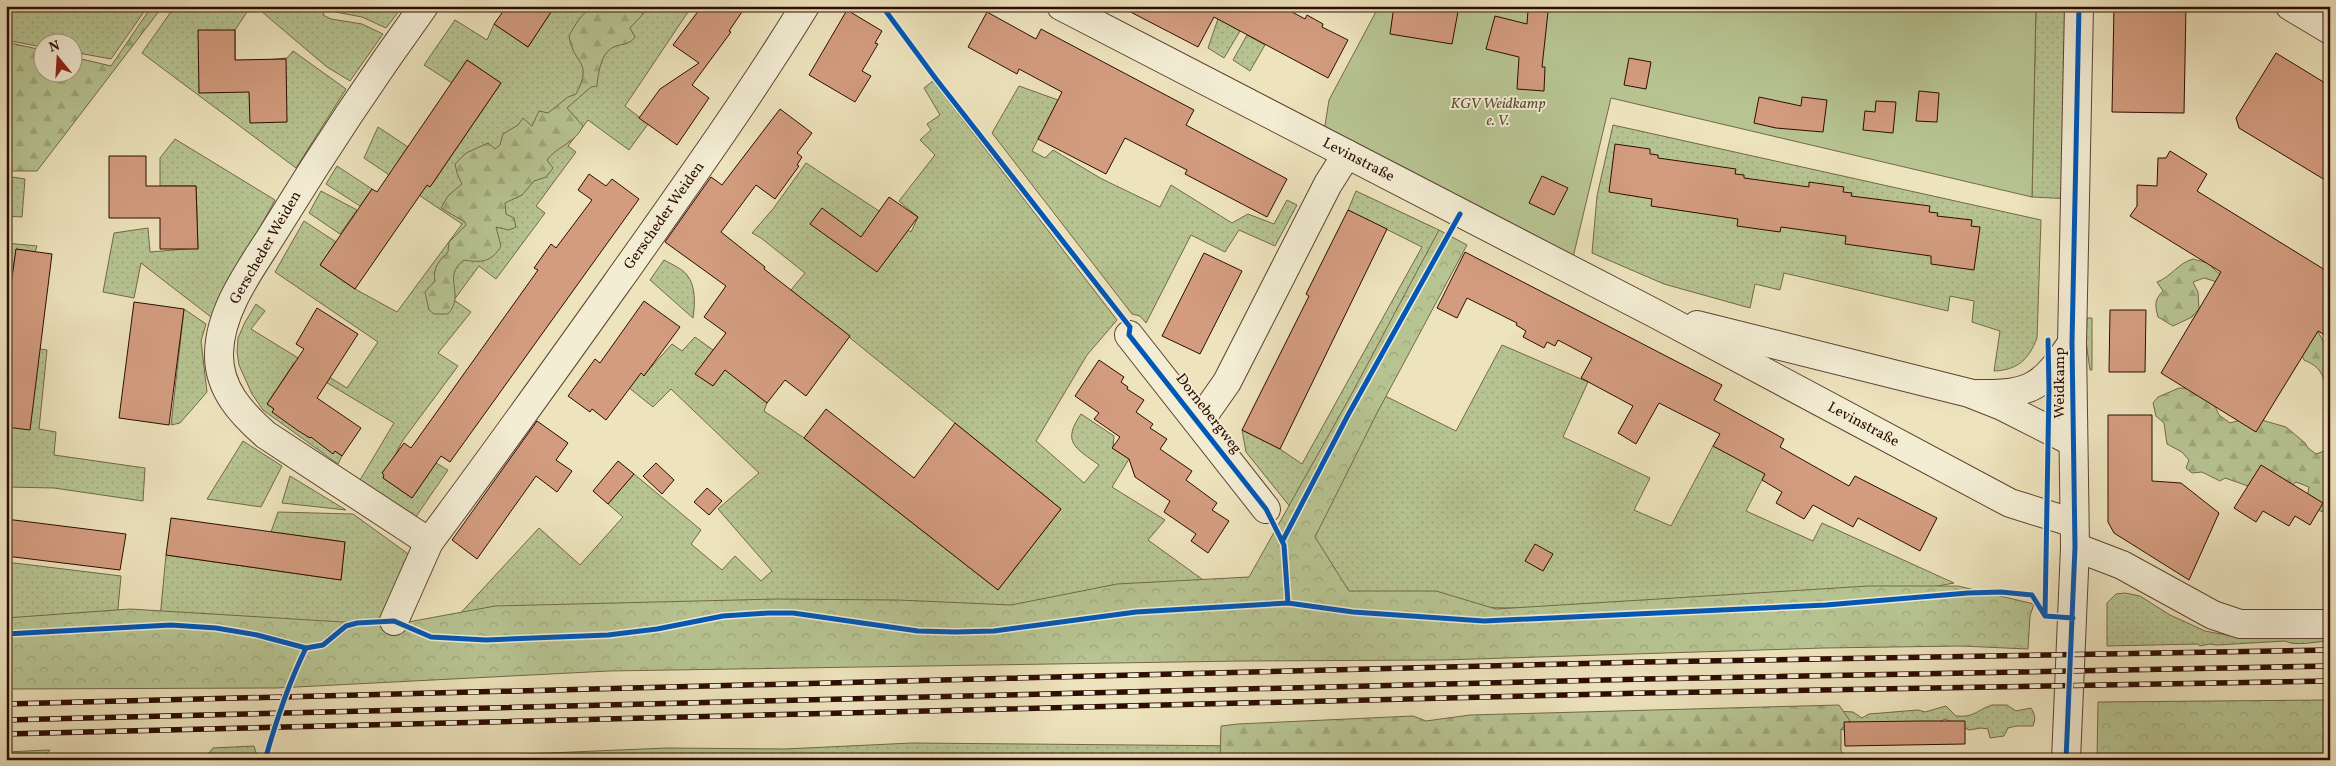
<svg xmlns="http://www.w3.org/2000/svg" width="2336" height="766" font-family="Vollkorn,serif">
  <defs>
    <pattern id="grass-dots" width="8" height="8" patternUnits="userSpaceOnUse" patternTransform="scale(1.25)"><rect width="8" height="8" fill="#b7c492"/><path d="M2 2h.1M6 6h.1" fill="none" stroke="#9ea77c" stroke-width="1.8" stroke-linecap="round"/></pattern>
    <pattern id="forest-firs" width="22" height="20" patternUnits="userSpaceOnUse" patternTransform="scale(1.25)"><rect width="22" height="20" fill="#b7c492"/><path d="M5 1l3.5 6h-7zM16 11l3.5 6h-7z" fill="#9ea77c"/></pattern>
    <pattern id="park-crowns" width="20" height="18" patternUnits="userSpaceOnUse" patternTransform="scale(1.25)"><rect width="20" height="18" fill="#b7c492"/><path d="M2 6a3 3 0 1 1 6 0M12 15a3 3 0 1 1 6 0" fill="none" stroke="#9ea77c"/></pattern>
  </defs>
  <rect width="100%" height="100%" fill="#ede3bd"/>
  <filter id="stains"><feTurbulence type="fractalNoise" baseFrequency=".004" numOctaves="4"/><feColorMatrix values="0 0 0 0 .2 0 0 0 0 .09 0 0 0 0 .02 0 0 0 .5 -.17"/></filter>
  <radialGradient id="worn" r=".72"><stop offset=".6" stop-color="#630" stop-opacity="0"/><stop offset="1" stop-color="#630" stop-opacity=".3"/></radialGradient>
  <path fill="url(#grass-dots)" stroke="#72684a" d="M6 6H148L111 59 73 52 72 42H42V47L6 40Z
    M175 6H251L235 30V63L287 58 293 51 346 89 296 168 142 53Z
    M255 6H403L386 28 362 17 325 10 323 15 331 19 362 24 383 34 350 81 327 67Z
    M555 6H633L643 14 652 6H692L625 106 648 124 629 150 588 120 568 146 576 152 536 206 545 213 496 279 479 266 454 300 471 312 438 353 458 366 403 440 383 478 412 498 436 463 448 470 415 518 360 480 394 423 294 363 267 404 342 456 338 464 263 410 252 394 239 365 237 352 238 338 245 322 256 304 265 311 251 329 347 388 378 342 275 272 304 221 336 242 320 265 355 289 397 312 462 224 364 158 378 127 408 147 397 164 433 183 501 83 467 60 452 83 424 65 455 20 487 40 494 24 528 47Z
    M2036 6H2076L2073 199 2032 197Z
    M1220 13 1224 22 1240 31 1224 58 1208 48Z
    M1247 35 1265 45 1250 71 1233 60Z
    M933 81 1117 320 1087 355 1036 441 1084 483 1099 465C1074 447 1062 442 1081 414L1114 436 1113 448 1129 459 1112 487 1165 520 1148 540 1206 582 1281 575 1065 611 456 618 539 528 580 565 623 517 608 504 634 474 701 530 691 544 722 570 735 556 761 581 772 571 718 509 759 473 671 389 653 407 628 387 640 369 644 375 672 344 682 351 695 337 713 350 696 374 713 386 725 369 767 403 764 411 804 438 998 590 1061 509 791 290 805 273 761 238 752 233 773 209 806 163 911 232 918 217 899 201 935 155 920 140 931 130 927 124 940 115 924 88Z
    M1019 86 1058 100 1032 151 1045 158 1053 150 1102 179 1160 207 1171 185 1232 223 1248 214 1274 224 1287 200 1297 205 1275 246 1239 230 1225 252 1191 235 1146 323 1140 316 1132 314 992 133Z
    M1613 125 2041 220 2037 338C2029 359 2018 370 1994 371L2000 331 1972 322 1974 301 1950 296 1948 311 1784 273 1780 290 1755 284 1750 308 1664 284 1592 253 1597 196Z
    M175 139 275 200 211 317 141 263 134 298 103 292 114 233 148 228 150 252 198 248 196 186H160V158Z
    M337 166 372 189 360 206 326 184Z
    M6 176 25 179 22 217 6 216Z
    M321 191 357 210 340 234 309 213Z
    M1356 191 1439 230 1454 251 1377 392 1456 431 1502 345 1588 382 1563 437 1650 478 1634 510 1671 526 1713 446 1766 472 1746 511 1813 541 1822 523 1954 583 1900 593 1563 609 1351 605 1291 508 1246 452 1242 430 1280 449 1302 464 1422 247 1348 210Z
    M6 243 37 246 35 252 16 249 6 321Z
    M664 260C671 264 683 269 687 275 696 286 695 304 693 318L650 280Z
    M184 309 206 324 201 341 207 392 180 423 171 425Z
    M2087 318H2092V370H2090L2086 342Z
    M40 349 47 350 39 429 56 432 54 455 145 468 143 501 54 488 6 487V427Z
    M243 441 282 466 261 507 207 499Z
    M290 476 346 510 282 503Z
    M278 512 353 514 411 556 372 633 160 618 166 555 341 580 345 542 271 532Z
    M6 562 121 576 117 619 6 629Z
    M2125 593 2140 596 2170 615 2205 631 2226 635 2330 634V641C2317 641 2296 647 2285 641L2217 645 2209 644 2200 646 2198 644 2107 646V603L2116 594Z
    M1992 705H2007L2016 711 2031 708C2035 714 2036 719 2033 726H2016L2008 728 2004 736 1990 738 1988 729 1981 728 1969 730 1945 719 1932 725 1849 731 1841 729 1835 711 1853 712 1862 718 1869 714 1918 710 1925 712 1946 706 1956 716C1974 718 1977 710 1992 705Z
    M912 743 1249 746 1250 760H384L666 748 785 749Z
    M254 746 257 756 254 760H194L192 756 208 754 213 748Z"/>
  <path fill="url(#forest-firs)" stroke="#72684a" d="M152 6H163L37 171H6V42L42 50V72H72L73 57 111 66Z
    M597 6 617 10 621 6H633L643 14 630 28 635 37C628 46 623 43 614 47 601 52 598 74 597 86L591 87 567 108 583 126C576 143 557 146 547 160L553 168 546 177 534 181 522 195 505 203 506 214 514 218 516 227 509 230 496 227 501 246C492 262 481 263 464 260 441 277 466 294 448 314H434L429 310 425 292 435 281C432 269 440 259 448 252L449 242 466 225 465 222 441 208 448 196 462 184 457 173 455 164 466 153 488 143 495 149 500 145 503 134 518 125 523 118 532 126 539 111 548 113 568 97 576 94C594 60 573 65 569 36 575 25 583 9 597 6Z
    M2193 259 2208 263 2217 272 2314 325 2325 344 2330 345V384L2325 382C2321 370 2316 365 2304 360L2301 353 2214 281 2204 278 2193 282 2198 292 2199 309 2192 317 2173 326 2158 317C2155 305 2154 300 2163 291L2157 282C2171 277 2178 263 2193 259Z
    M2179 388 2197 389 2213 402 2219 415 2230 423 2251 417 2286 427 2305 443 2308 448 2316 454 2330 449V512C2319 513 2313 508 2307 499L2309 487 2296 482 2287 490 2251 487 2225 478 2220 481 2202 472 2192 473 2186 468 2189 460 2182 452 2167 444 2164 423 2156 416 2153 403 2158 397Z
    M1839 705 1850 721 1841 729V751L1847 760H1220L1221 726 1238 724 1413 716 1426 721 1470 715Z
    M50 750 41 760H6V752Z"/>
  <path fill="url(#park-crowns)" stroke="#72684a" d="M1439 230 1467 245 1377 413 1315 537 1349 591H1436L1496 609 1869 586H1958L2034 604 2030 616 2028 649 1961 646 1824 648 1443 660 1240 661 609 671 276 688 6 689V618L130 609 392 625 495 606 777 599 898 600 1011 605 1117 584 1249 577 1350 397Z
    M2330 700V760H2097L2098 702Z"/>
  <path fill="#b7c492" stroke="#72684a" d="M1379 6H2036L2032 197 1611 98 1570 270 1323 138 1329 100Z"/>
  <path fill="#d39c7f" stroke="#2d0c01" d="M507 6H555L528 47 494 24Z
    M702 6H746L729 31 731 32 692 85 709 98 677 145 639 118 660 89 699 63 673 45Z
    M1119 6H1281L1305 19 1307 15 1323 24 1322 27 1348 40 1328 78 1214 17 1198 47Z
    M1394 6 1438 10 1439 6H1459L1452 44 1390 34Z
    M2114 6H2186L2184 113 2112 112Z
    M847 10 882 31 875 43 878 44 862 71 871 76 855 102 809 75Z
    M1528 10 1548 12 1542 67H1545L1544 91 1517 89 1519 57 1486 49 1495 16 1527 24Z
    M987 12 1036 39 1041 29 1194 110 1186 125 1287 179 1267 217 1185 174 1187 170 1125 138 1106 174 1038 139 1062 92 1019 69 1017 74 968 47Z
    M198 30H235V60L286 59 287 122 250 123 249 92 199 93Z
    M2276 53 2330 86V183L2239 128 2236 118Z
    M1629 58 1651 62 1646 89 1624 85Z
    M467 60 501 83 430 187 427 185 355 289 320 265 372 189 377 192Z
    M1919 91 1939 93 1937 122 1916 121Z
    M1759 97 1801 106 1802 97 1827 100 1823 132 1776 128 1754 123Z
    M1876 101 1896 102 1893 133 1863 130 1865 111 1875 112Z
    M780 109 812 133 797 153 802 157 797 165 799 166 775 199 756 185 721 232 765 267 764 269 850 336 806 396 785 380 767 403 725 370 713 386 695 374 726 333 704 317 726 286 665 242 711 177 722 185Z
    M1615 144 1650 149V154L1658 155V158L1736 169 1735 174 1744 175V178L1809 187V182L1844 187 1843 192 1852 193 1851 196 1930 206 1929 212 1938 213 1937 216 1972 220 1971 226 1980 227 1974 270 1931 264V256L1845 244 1846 236 1781 227 1780 232 1737 226 1738 219 1651 206 1652 199 1609 192Z
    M2170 151 2207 174 2197 191 2330 273V338L2318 331 2256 432 2161 373 2221 272 2130 216 2137 206V185L2157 186 2158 158H2166Z
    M109 156H146V186H196L198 249H160V218H109Z
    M589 174 606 186 612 179 639 199 450 462 441 456 412 498 383 478 384 475 382 473 404 443 411 448 538 270 534 268 551 244 556 248 592 200 578 190Z
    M1542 176 1568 188 1554 215 1529 203Z
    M889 197 918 217 877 272 810 224 822 208 861 237Z
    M1348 210 1387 229 1280 449 1242 430 1309 296 1306 294Z
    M16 249 52 254 30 430 6 427V321Z
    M1465 252 1722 385 1714 400 1784 439 1780 447 1849 486 1855 476 1937 518 1920 551 1858 518 1853 527 1813 505 1804 519 1776 503 1782 492 1762 480 1765 474 1713 446 1720 434 1659 403 1636 444 1618 433 1633 406 1581 378 1592 358 1558 340 1555 346 1547 342 1544 348 1523 337 1526 331 1516 325 1517 323 1467 298 1457 318 1437 308Z
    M1204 253 1242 271 1200 354 1162 336Z
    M644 301 680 327 644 376 641 373 606 420 592 409 590 412 568 396 595 359 600 363Z
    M134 302 184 309 169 425 119 418Z
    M317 308 358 334 317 398 361 428 342 456 335 451 333 454 311 437 310 438 297 430 272 412 274 409 267 404 304 349 296 344Z
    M2110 310H2146L2145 372H2109Z
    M1099 360 1124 377 1121 382 1128 387 1127 389 1144 400 1136 412 1153 424 1150 428 1167 439 1160 449 1192 471 1186 480 1217 503 1212 510 1229 521 1208 553 1191 541 1196 534 1164 512 1170 501 1135 477 1129 459 1112 448 1120 437 1094 419 1099 413 1075 396Z
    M826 409 914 478 955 423 1061 509 998 590 804 438Z
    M2108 415H2152V481L2181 483 2219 513 2189 580 2114 533 2108 522Z
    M537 421 568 443 556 460 572 471 557 492 536 476 477 559 452 540Z
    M618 461 634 474 608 504 593 491Z
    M656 463 674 480 662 494 643 476Z
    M2261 465 2323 503 2310 525 2295 516 2289 526 2263 511 2256 522 2234 508Z
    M707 488 722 501 709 515 694 502Z
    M171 518 345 542 341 580 166 555Z
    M6 519 126 534 120 570 6 556Z
    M1535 544 1553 554 1543 571 1525 561Z
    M1920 721H1965V744L1845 746 1844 722Z"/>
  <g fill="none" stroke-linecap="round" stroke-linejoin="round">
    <g stroke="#5d4230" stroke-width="30">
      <g id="minor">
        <path id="s1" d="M424 6C372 78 323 152 277 227 254 265 220 307 219 353 218 389 241 413 266 435L429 542C498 450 564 357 631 263 691 178 751 94 805 6"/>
        <path id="s2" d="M1061 6 1656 314 2010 503 2074 523"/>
        <path d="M2290 6 2330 30"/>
        <path d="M1697 325 1969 393 2002 406 2073 442"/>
        <path d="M1129 335 1266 509"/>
        <path d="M1978 394C2032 395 2043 386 2072 343"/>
        <path d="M1199 422 1227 382 1328 184 1347 154"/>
        <path d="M2075 547 2122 565 2213 615 2240 624H2330"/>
        <path d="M394 621 429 542"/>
      </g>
    </g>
    <g stroke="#5d4230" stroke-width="30">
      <path id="tertiary" d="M2066 760 2075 547 2072 343 2079 6"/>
    </g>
    <use href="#minor" stroke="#f3edd4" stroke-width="28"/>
    <use href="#tertiary" stroke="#f3edd4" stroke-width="28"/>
    <g stroke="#2d0c01" stroke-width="5.5">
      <path id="rail" d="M6 704 1645 662 2330 650
        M6 720 1646 679 2330 666
        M6 734 1646 693 2330 681"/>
    </g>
    <use href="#rail" stroke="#f3edd4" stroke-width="4" stroke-dasharray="11" stroke-linecap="butt"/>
    <g stroke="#f3edd4" stroke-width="8">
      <path id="cycleway" d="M882 6 936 79 1130 327 1129 335 1266 509 1284 545 1288 603
        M1283 540 1348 415 1460 214
        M2045 616 2049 388 2048 340
        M6 634 171 625 216 628 257 635 306 648 323 645 346 626 357 623 394 621 431 637 486 640 608 635 657 629 723 616 768 613H793L918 631 955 632 994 631 1136 612 1288 603 1353 612 1484 621 1826 605 1968 593 2001 592 2032 595 2045 616 2073 618
        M265 760C276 721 288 684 306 648
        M2066 760 2075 547 2072 343 2079 6"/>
    </g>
    <use href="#cycleway" stroke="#0057b8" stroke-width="5"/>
  </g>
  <g text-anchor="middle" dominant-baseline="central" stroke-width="4" stroke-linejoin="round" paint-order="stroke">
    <g font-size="15" font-style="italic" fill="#5d4c34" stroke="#f3edd4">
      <text x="1498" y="104">KGV Weidkamp<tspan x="1498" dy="17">e. V.</tspan></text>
    </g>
    <g font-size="15" fill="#2d0c01" stroke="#f3edd4">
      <text stroke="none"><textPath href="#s2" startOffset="335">Levinstraße</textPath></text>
      <text stroke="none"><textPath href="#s1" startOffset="1101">Gerscheder Weiden</textPath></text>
      <text transform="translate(266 248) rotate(-60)">Gerscheder Weiden</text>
      <text transform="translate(2060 383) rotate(-90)">Weidkamp</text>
      <text transform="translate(1208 414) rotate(52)">Dornebergweg</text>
      <text stroke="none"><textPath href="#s2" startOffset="905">Levinstraße</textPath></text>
    </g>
  </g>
  <rect width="2336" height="766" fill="none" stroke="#ede3bd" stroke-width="25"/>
  <rect x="8" y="8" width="2321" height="751" fill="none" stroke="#2d0c01" stroke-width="2.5"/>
  <rect x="12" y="12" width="2311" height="741" fill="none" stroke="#2d0c01"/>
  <g transform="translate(58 58) rotate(342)"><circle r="24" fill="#f3edd4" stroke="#a49380"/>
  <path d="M0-4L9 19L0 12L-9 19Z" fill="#8f2418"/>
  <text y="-8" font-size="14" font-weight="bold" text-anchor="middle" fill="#2d0c01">N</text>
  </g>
  <rect width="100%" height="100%" filter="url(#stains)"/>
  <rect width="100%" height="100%" fill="url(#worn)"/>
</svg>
